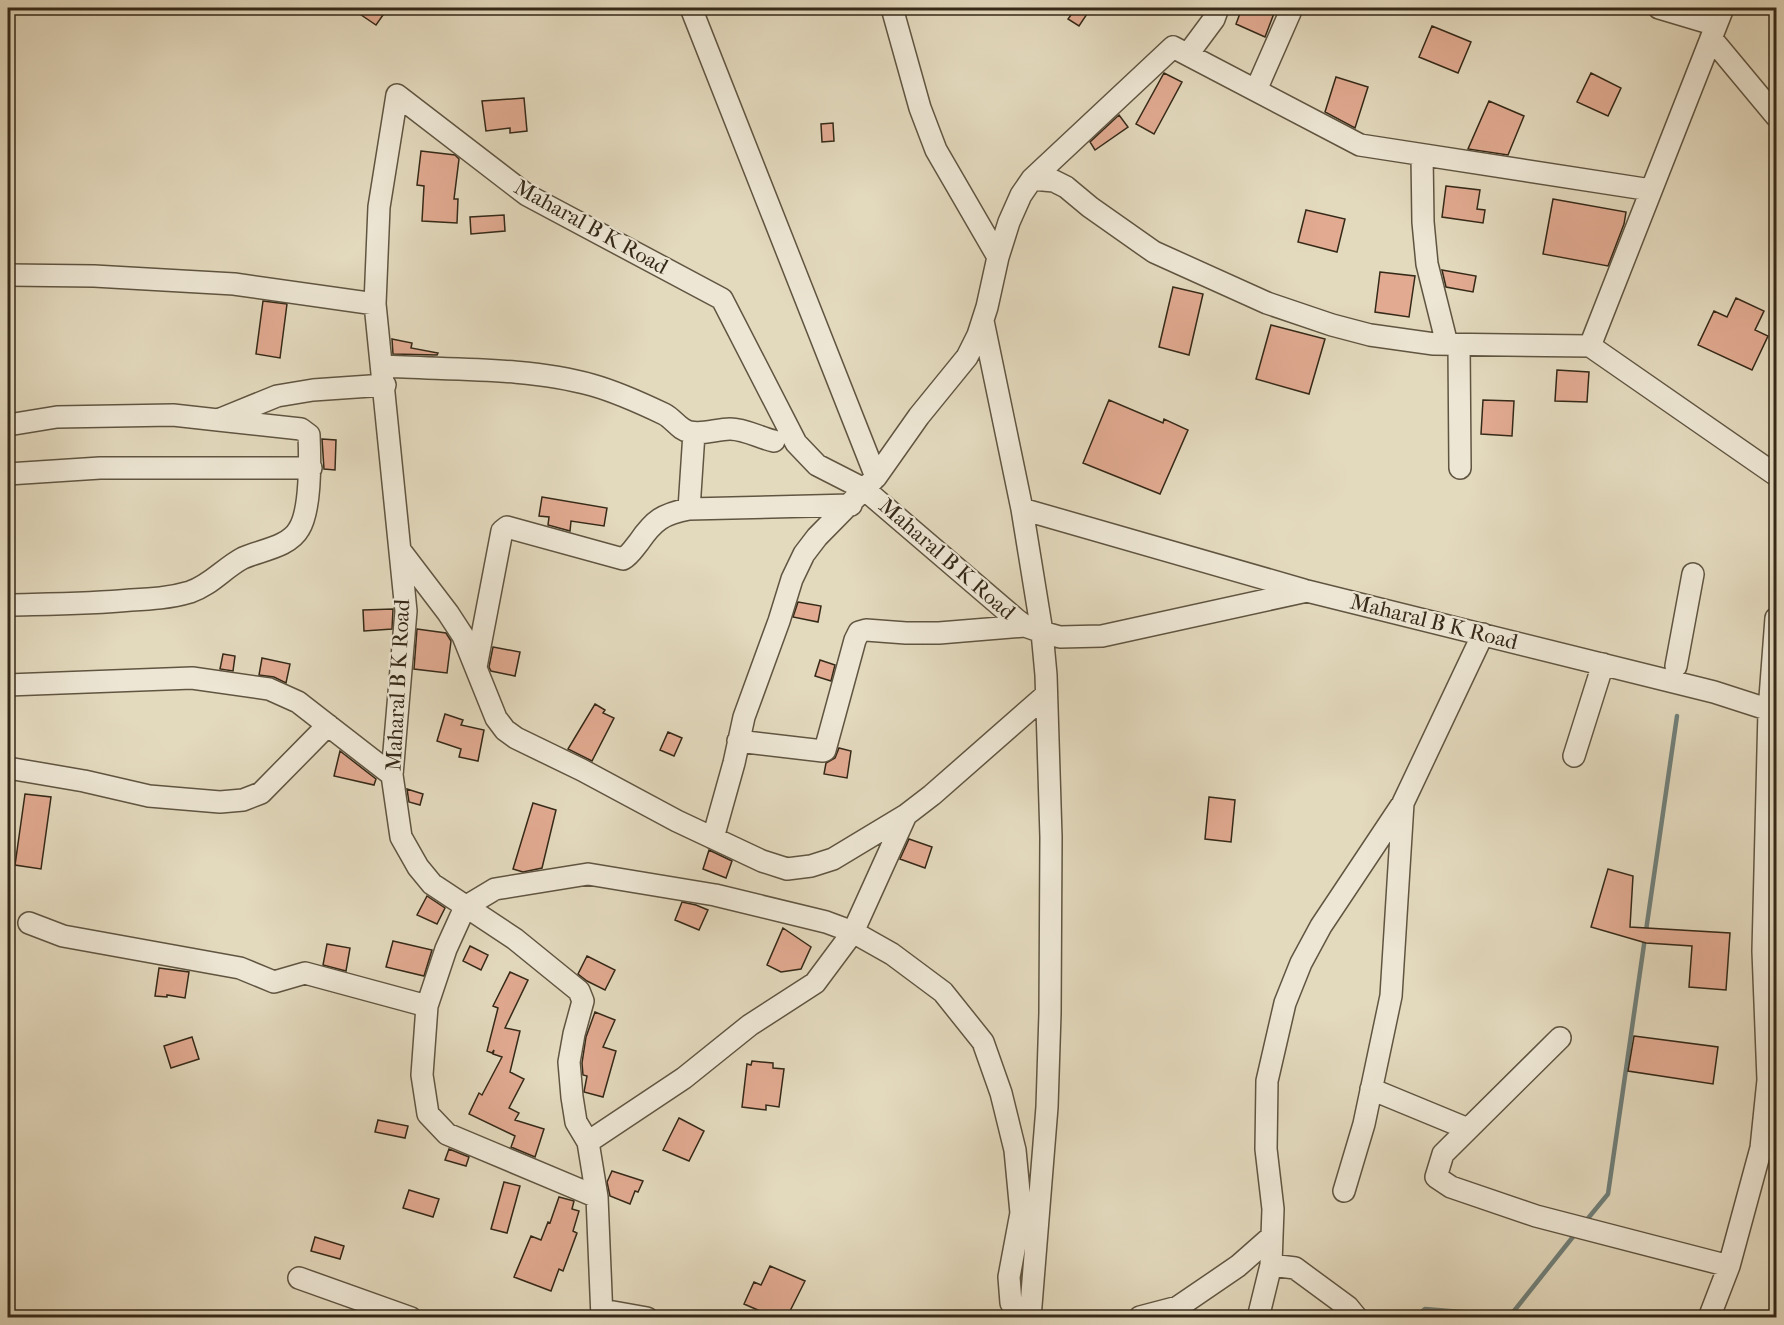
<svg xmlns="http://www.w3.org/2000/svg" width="1784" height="1325" font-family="'IM FELL French Canon',serif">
  <rect width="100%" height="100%" fill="#e3d9bd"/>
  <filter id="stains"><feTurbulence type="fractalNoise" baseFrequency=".00333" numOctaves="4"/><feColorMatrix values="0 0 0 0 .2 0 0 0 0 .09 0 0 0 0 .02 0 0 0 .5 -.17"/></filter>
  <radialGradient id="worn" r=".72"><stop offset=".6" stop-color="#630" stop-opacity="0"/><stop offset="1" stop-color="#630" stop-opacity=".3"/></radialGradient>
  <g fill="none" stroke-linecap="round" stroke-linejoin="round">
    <path stroke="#707f79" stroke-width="4.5" d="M1585 1222 1608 1194 1677 716
      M1415 1318 1425 1309 1510 1316 1576 1233"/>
  </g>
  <path fill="#e1aa91" stroke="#352918" stroke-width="1.5" d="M351 8H388L376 25Z
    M1076 8H1091L1079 26 1068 19Z
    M1242 8H1276L1265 37 1236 24Z
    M1432 26 1471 42 1458 73 1419 57Z
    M1164 73 1182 82 1154 134 1136 124Z
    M1591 73 1621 88 1608 116 1577 102Z
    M1336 77 1368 87 1355 128 1325 112Z
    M524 98 527 131 510 133V128L486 131 482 101Z
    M1489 101 1524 116 1508 155 1468 149Z
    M1119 115 1128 127 1095 150 1090 142Z
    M833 123 834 141 822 142 821 124Z
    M421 151 455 155 459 159 454 199H458L457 223 422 221 424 186 417 185Z
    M1446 186 1480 190 1477 209 1485 210 1483 223 1442 217Z
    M1553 199 1626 212 1624 224 1608 266 1543 254Z
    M1306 210 1345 219 1337 252 1298 242Z
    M504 215 505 231 471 234 470 217Z
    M1442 270 1476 276 1473 292 1446 287Z
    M1380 272 1415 276 1409 317 1375 312Z
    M1173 287 1203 294 1189 355 1159 347Z
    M1736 298 1764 311 1755 330 1768 336 1752 370 1698 345 1714 311 1727 317Z
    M263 301 287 304 280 358 256 354Z
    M1271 325 1325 339 1309 394 1256 379Z
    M392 339 412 343 411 348 438 353 437 355 393 354Z
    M1557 370 1589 372 1587 402 1555 401Z
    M1109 400 1163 423 1164 419 1188 430 1160 494 1083 463Z
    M1483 400 1514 401 1512 436 1481 434Z
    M322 439 336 440 335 470 324 469Z
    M542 497 607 508 604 526 571 521 570 531 548 525 549 517 539 516Z
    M798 602 821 606 818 622 793 617Z
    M393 609 392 629 364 631 363 610Z
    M417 629 446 633 451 641 447 673 414 669Z
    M493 647 520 652 515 676 491 671 489 667Z
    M223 654 235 656 233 671 220 669Z
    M262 658 290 664 286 683 274 677 259 675Z
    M820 660 835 665 831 681 815 676Z
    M595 704 605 710 603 713 614 718 592 761 568 749Z
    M445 714 463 720 461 725 484 730 478 761 459 757 461 749 437 741Z
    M668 732 682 738 674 756 660 750Z
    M839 748 851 751 847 778 824 774 826 763 835 758Z
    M340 751 376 779 374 785 334 776Z
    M407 789 423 794 420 805 409 802Z
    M25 794 51 797 41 869 15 865Z
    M1209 797 1235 800 1231 842 1205 839Z
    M533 803 556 810 542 868 523 872 513 869Z
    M909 839 932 847 925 868 900 859Z
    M709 850 732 861 726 878 703 869Z
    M1608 869 1633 876 1630 927 1730 933 1726 990 1689 987 1692 946 1646 943 1591 927Z
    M427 896 445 908 437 924 417 915Z
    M682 902 696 905 708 910 699 930 675 920Z
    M783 928 811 947 801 969 781 972 767 965Z
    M393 941 432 950 424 976 386 967Z
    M327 944 350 948 346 971 323 965Z
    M470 946 488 955 481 970 463 961Z
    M587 956 615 970 605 990 587 981 578 974Z
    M159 968 189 972 185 998 167 995V997L155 996Z
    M510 972 528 980 505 1028 520 1031 510 1072 524 1079 509 1108 519 1113 515 1120 544 1129 535 1157 511 1147 515 1136 469 1114 479 1093 482 1095 502 1057 493 1054 494 1050 492 1053 487 1051 498 1008 493 1006Z
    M595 1012 615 1020 603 1047 616 1051 603 1097 584 1092 587 1076 583 1075 582 1063 586 1037Z
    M1634 1036 1718 1047 1713 1084 1628 1071Z
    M192 1037 199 1059 171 1068 164 1046Z
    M752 1061 773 1063V1068L784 1069 779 1107 766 1105V1110L742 1107 747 1064 751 1065Z
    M679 1118 704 1131 689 1161 663 1150Z
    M378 1120 408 1126 405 1138 375 1132Z
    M449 1149 469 1157 466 1166 445 1160Z
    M612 1171 643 1181 638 1192 635 1191 630 1204 610 1196 607 1182Z
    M504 1182 520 1186 507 1233 491 1229Z
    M409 1190 439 1199 433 1217 403 1208Z
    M559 1197 574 1201 572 1209 579 1211 573 1231 577 1233 563 1271 559 1269 551 1291 514 1277 531 1236 541 1240 548 1222 550 1223Z
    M315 1237 344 1246 340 1259 311 1251Z
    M770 1266 805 1281 787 1317H774L744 1304 754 1282 761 1285Z"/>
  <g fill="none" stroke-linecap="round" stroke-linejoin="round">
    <g stroke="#605541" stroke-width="24">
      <path id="minor" d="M691 8 876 477
        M892 8 920 108 936 150 998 257
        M1659 8 1716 25
        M1723 8 1590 346 1776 475
        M1711 38 1776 116
        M1188 54 1214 19 1218 8
        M1256 90 1292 8
        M1422 155 1423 222 1427 264 1447 344
        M1032 179 1054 181 1066 187 1090 207 1154 252 1267 303 1332 325 1370 335 1434 344 1590 346
        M8 275 94 276 234 284 375 304
        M983 321 1022 509 1042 632 1046 675 1051 837 1050 1013 1047 1107 1030 1318
        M1459 345 1460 468
        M383 366C449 370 529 367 592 385 617 392 641 403 664 414 674 419 679 430 690 432 703 435 717 429 730 429 745 429 760 438 774 441
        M8 425 57 417 173 415 218 420 277 396 313 390 385 385
        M8 474 100 468H311
        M689 509 694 433
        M1022 509 1304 590
        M400 550 448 613 463 636 496 718 505 730 516 738 582 770 677 821 762 861 787 869 811 866 833 859 906 815 932 795 1046 695
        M8 605C49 604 90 604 131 600 151 599 170 598 190 592 211 585 224 568 243 558 261 550 289 547 299 529 311 510 310 457 309 435L301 429 218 420
        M1676 666 1693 574
        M476 667 502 531 507 527 623 559C630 555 634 548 639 542 654 520 663 514 689 509L851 505
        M8 685 192 678 269 689 298 702 392 775
        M738 741 823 751 825 750 855 640 859 632 866 630 906 633H939L1025 626
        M1574 756 1603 664
        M8 768 84 781 149 796 220 802 243 800 261 793 328 725
        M713 838 734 763 744 717 779 621 792 579 804 554 817 537 876 477 919 416 967 357 978 335 987 307 998 257 1009 222 1021 195 1032 179 1173 47 1360 145 1651 190
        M29 923 63 936 240 968 274 982 305 973 427 1006 446 949 465 907 495 889 588 874 715 895 826 922 853 932 892 954 943 992 983 1042 1001 1093 1015 1150 1021 1213 1009 1277 1011 1303 1023 1318
        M427 1006 422 1075 428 1114 447 1134 597 1197
        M1560 1038 1443 1154 1436 1177 1451 1187 1536 1216 1729 1266
        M1371 1089 1468 1129
        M588 1142 684 1078 750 1025 815 983 853 932 906 815
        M1344 1191 1364 1124 1391 996 1403 803 1483 634
        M1271 1265 1295 1268 1348 1307 1357 1318
        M299 1278 411 1318
        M602 1310 647 1318
        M1140 1317 1178 1307 1238 1266 1272 1236
        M602 1318 597 1197 588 1142 576 1122 572 1097 569 1062 574 1034 583 1001 579 991 515 939 432 884 418 867 401 837 392 775 406 611 375 304 379 207 397 95 527 195 722 299 796 443 817 465 864 489 1017 620 1025 626 1042 632 1060 637 1102 636 1307 591 1714 692 1776 712
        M1258 1318 1271 1265 1272 1236 1273 1209 1266 1149 1267 1081 1285 1003 1301 963 1321 926 1401 806
        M1709 1318 1729 1266 1761 1148 1768 1080 1763 951 1769 711 1776 618"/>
    </g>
    <use href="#minor" stroke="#ede6d4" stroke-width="21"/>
  </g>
  <g text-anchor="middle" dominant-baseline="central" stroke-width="4.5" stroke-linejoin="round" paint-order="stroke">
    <g font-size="22" fill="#352918" stroke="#ede6d4">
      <text transform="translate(591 227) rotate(29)">Maharal B K Road</text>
      <text transform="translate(947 559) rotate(41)">Maharal B K Road</text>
      <text transform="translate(1434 622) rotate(14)">Maharal B K Road</text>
      <text transform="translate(398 685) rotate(-87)">Maharal B K Road</text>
    </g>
  </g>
  <rect width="1784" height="1325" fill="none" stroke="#e3d9bd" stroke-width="30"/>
  <rect x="9" y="9" width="1766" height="1307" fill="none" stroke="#352918" stroke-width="3"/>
  <rect x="15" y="15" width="1754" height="1295" fill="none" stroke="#352918" stroke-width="1.5"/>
  <rect width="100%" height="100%" filter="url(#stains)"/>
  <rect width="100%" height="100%" fill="url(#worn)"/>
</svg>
